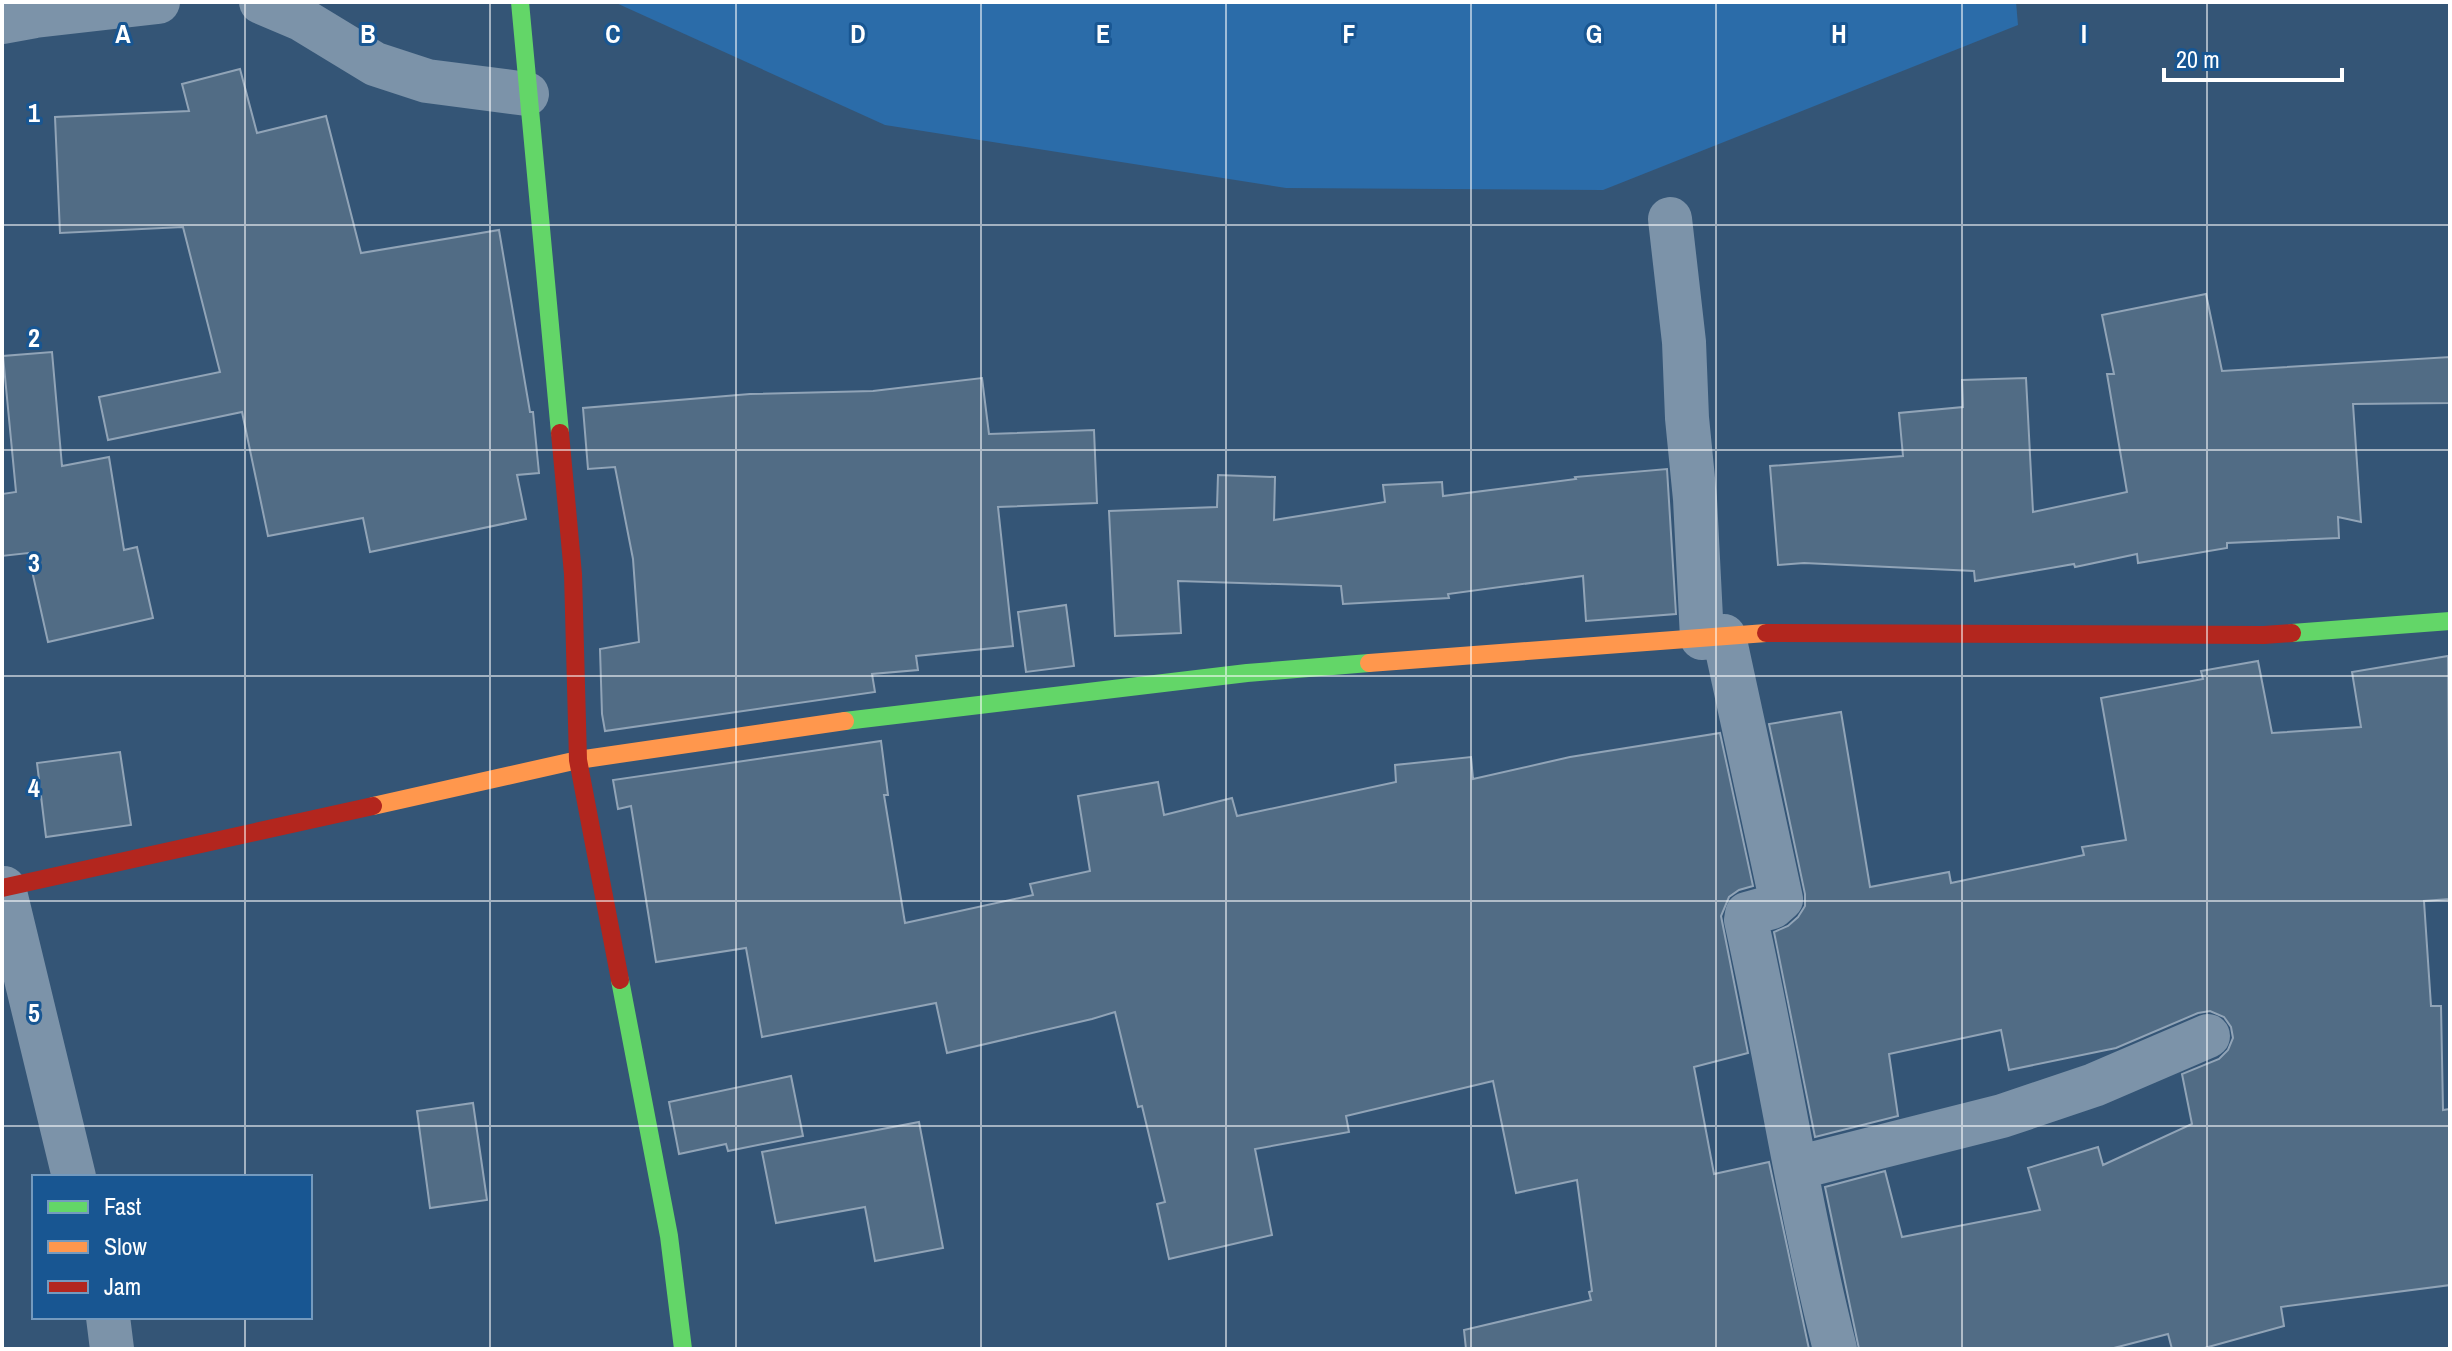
<svg xmlns="http://www.w3.org/2000/svg" width="2452" height="1351" font-family="'Archivo Narrow',sans-serif">
  <rect width="100%" height="100%" fill="#345576"/>
  <path fill="#2b6ca9" d="M614 2H2016L2018 25 1603 190 1286 188 885 125Z"/>
  <path fill="#516c85" stroke="#91a4b7" stroke-width="2" d="M240 69 257 133 326 116 361 253 499 230 530 412H533L539 473 517 475 526 519 370 552 363 518 268 536 242 412 108 440 99 397 220 372 183 227 60 233 55 117 189 111 182 84Z
    M2206 294 2222 371 2450 357V403L2353 404 2361 522 2338 517 2339 538 2227 543V548L2138 563 2137 554 2075 567 2074 564 1975 581 1974 571 1804 563 1778 565 1770 466 1903 456 1899 413 1963 407 1962 380 2026 378 2033 512 2127 492 2107 374H2114L2102 315Z
    M52 352 62 466 109 457 124 550 137 547 153 618 48 642 28 553 2 556V494L16 492 3 356Z
    M982 378 989 434 1094 430 1097 503 998 507 1013 646 916 656 918 670 872 674 875 692 605 731 602 714 600 649 639 642 633 559 615 467 588 469 583 408 750 394 873 391Z
    M1667 469 1676 614 1586 621 1583 576 1448 594 1449 598 1343 604 1341 586 1178 581 1181 633 1115 636 1109 511 1217 507 1218 475 1275 477 1274 520 1385 502 1383 485 1442 482 1443 496 1576 479 1575 477Z
    M1066 605 1074 666 1026 672 1018 612Z
    M2448 656 2450 899 2424 901 2431 1006H2441L2443 1110 2450 1109V1285L2281 1307 2284 1326 2201 1349H2172L2168 1334 2110 1349H1859L1825 1187 1885 1171 1902 1237 2040 1210 2028 1168 2098 1147 2103 1165 2192 1124 2182 1074 2219 1059 2228 1050 2233 1038 2231 1027 2224 1017 2210 1011 2198 1013 2116 1048 2009 1070 2001 1030 1889 1054 1898 1116 1815 1137 1774 932 1788 926 1798 917 1805 906V894L1769 724 1841 712 1870 887 1949 872 1951 883 2084 855 2082 847 2126 840 2101 698 2203 679 2201 671 2258 661 2272 733 2361 727 2352 672Z
    M1720 733 1753 886 1739 890 1729 897 1721 916 1748 1053 1694 1067 1714 1174 1769 1162 1809 1349H1466L1464 1330 1591 1300 1589 1292 1592 1291 1577 1180 1516 1193 1493 1081 1346 1116 1349 1132 1255 1149 1272 1235 1169 1259 1157 1204 1165 1202 1142 1106 1138 1107 1115 1012 1092 1019 947 1053 936 1003 762 1037 746 948 656 962 631 806 618 809 613 780 881 741 888 795H884L905 923 1033 895 1030 884 1090 871 1078 796 1158 782 1164 815 1232 798 1237 816 1396 782 1395 765 1471 757 1473 779 1570 757Z
    M120 752 131 825 46 837 37 763Z
    M791 1076 803 1136 728 1151 726 1144 679 1154 669 1102Z
    M473 1103 487 1200 430 1208 417 1111Z
    M919 1122 943 1248 875 1261 865 1207 776 1223 762 1152Z"/>
  <g fill="none" stroke-linecap="round" stroke-linejoin="round">
    <path stroke="#7c93a9" stroke-width="44" d="M261 2 301 19 375 64 427 81 527 94
      M2 22 35 16 158 2
      M1670 219 1684 342 1687 418 1695 499 1702 638
      M1724 636 1781 899 1772 907 1747 914 1746 920C1778 1062 1799 1208 1835 1349
      M4 888 74 1177
      M1796 1168 2002 1116 2094 1085 2208 1036
      M108 1317 112 1349"/>
    <path stroke="#63d668" stroke-width="18" d="M520 2 560 433
      M2292 633 2450 621
      M845 721 1247 673 1369 663
      M620 980 669 1236 683 1349"/>
    <path stroke="#ff974d" stroke-width="18" d="M1369 663 1766 633
      M373 806 578 760 845 721"/>
    <path stroke="#b3261e" stroke-width="18" d="M560 433 573 574 578 760 620 980
      M1766 633 2264 635 2292 633
      M2 888 373 806"/>
  </g>
  <path fill="none" stroke="#fff" stroke-width="2" stroke-opacity="0.55" d="M245 2V1177M490 2V1349M736 2V1349M981 2V1349M1226 2V1349M1471 2V1349M1716 2V1349M1962 2V1349M2207 2V1349M2 225H2450M2 450H2450M2 676H2450M2 901H2450M2 1126H2450M245 1317V1349"/>
  <g font-size="26" text-anchor="middle" font-weight="bold" fill="#fff" stroke="#185692" stroke-width="6" stroke-linejoin="round" paint-order="stroke">
    <text x="123" y="43">A</text>
    <text x="368" y="43">B</text>
    <text x="613" y="43">C</text>
    <text x="858" y="43">D</text>
    <text x="1103" y="43">E</text>
    <text x="1349" y="43">F</text>
    <text x="1594" y="43">G</text>
    <text x="1839" y="43">H</text>
    <text x="2084" y="43">I</text>
    <text x="34" y="122">1</text>
    <text x="34" y="347">2</text>
    <text x="34" y="572">3</text>
    <text x="34" y="797">4</text>
    <text x="34" y="1022">5</text>
  </g>
  <rect width="2452" height="1351" fill="none" stroke="#ffffff" stroke-width="8"/>
  <rect x="32" y="1175" width="280" height="144" fill="#185692" stroke="#749abe" stroke-width="2"/>
  <rect x="48" y="1201" width="40" height="12" fill="#63d668" stroke="#749abe" stroke-width="2"/>
  <text x="104" y="1215" font-size="24" fill="#ffffff">Fast</text>
  <rect x="48" y="1241" width="40" height="12" fill="#ff974d" stroke="#749abe" stroke-width="2"/>
  <text x="104" y="1255" font-size="24" fill="#ffffff">Slow</text>
  <rect x="48" y="1281" width="40" height="12" fill="#b3261e" stroke="#749abe" stroke-width="2"/>
  <text x="104" y="1295" font-size="24" fill="#ffffff">Jam</text>
  <path d="M2164 68v12h178v-12" fill="none" stroke="#ffffff" stroke-width="4"/>
  <text x="2176" y="68" font-size="24" fill="#ffffff" stroke="#185692" stroke-width="6" paint-order="stroke">20 m</text>
</svg>
